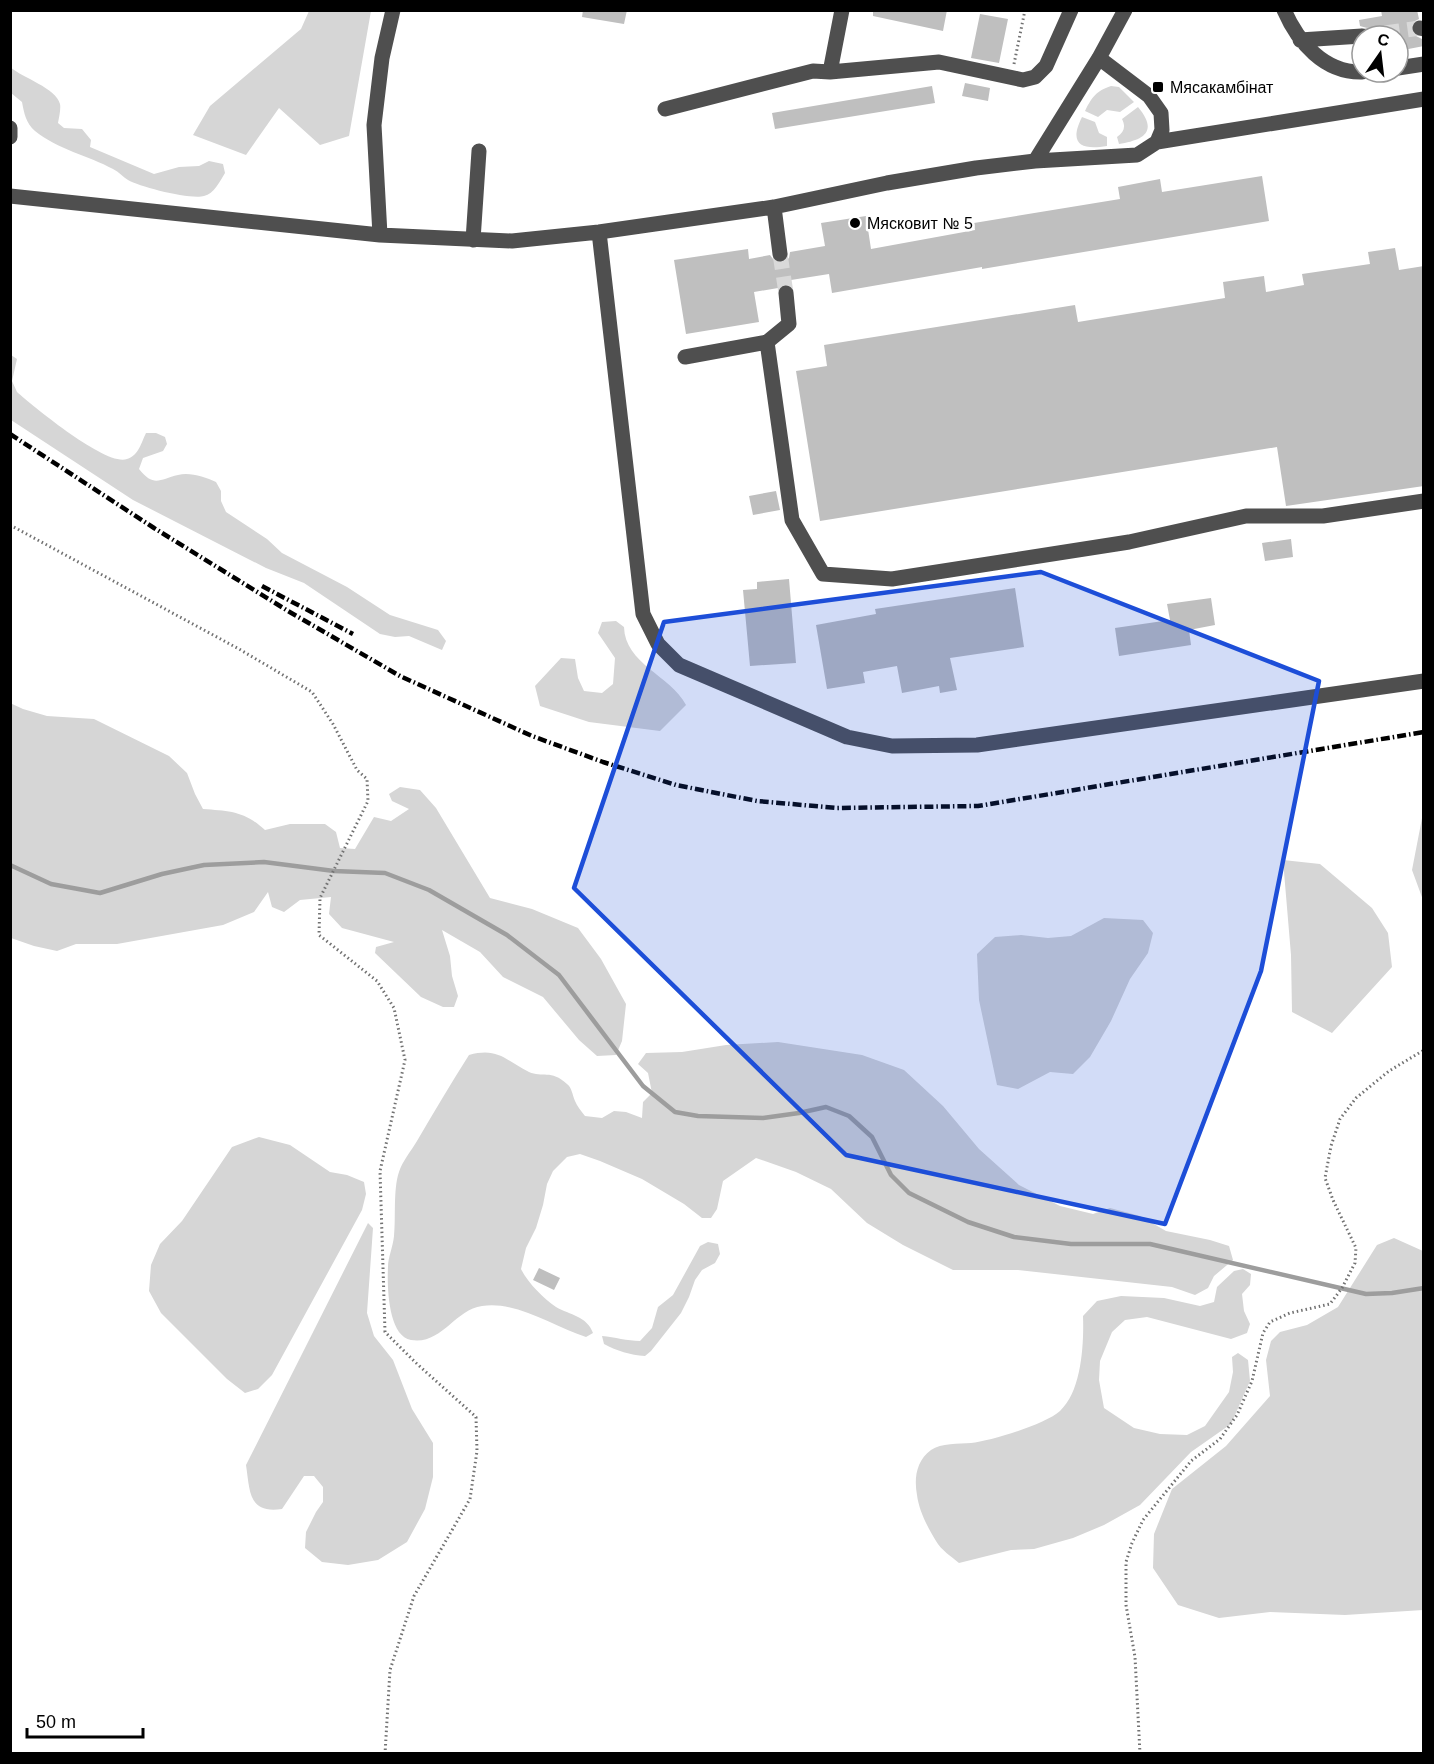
<svg xmlns="http://www.w3.org/2000/svg" width="1434" height="1764" font-family="Helvetica,sans-serif">
  <rect width="100%" height="100%" fill="#fff"/>
  <path fill="#d6d6d6" d="M309 11H371L349 136 320 145 279 108 246 155 193 135 210 106 301 29Z
    M10 67C23 78 56 88 60 104 61 109 59 117 58 123L64 128 82 129 91 140 90 147 154 174 179 167 199 166 209 161 223 164 225 173C220 181 214 194 204 196 191 200 140 187 128 180 123 177 119 172 113 169 89 156 57 149 35 131 26 123 24 113 22 102L11 93Z
    M1111 86 1119 87 1134 102 1120 112 1107 110 1098 117 1085 111C1092 97 1096 91 1111 86Z
    M1138 107C1159 132 1143 140 1119 144L1117 137C1124 132 1126 127 1122 119Z
    M1082 117 1095 122 1099 133 1107 137V146C1082 150 1068 145 1082 117Z
    M11 355 17 359 12 381 17 392C34 407 107 467 127 459 139 455 141 443 146 433H156L165 437 167 444 163 451 143 458 139 469C154 488 160 479 178 475 190 472 205 477 216 482L221 491V501L226 512 267 539 282 553 347 587 390 615 438 630 446 641 442 650 409 636 395 637 380 634 304 583 266 568 133 500 11 420Z
    M616 621 624 627C625 664 670 675 686 705L660 731 589 722 540 706 535 686 561 658 575 659 578 678 584 691 602 693 613 684 615 658 598 633 602 622Z
    M10 703 23 709 47 716 94 719 169 756 187 773 195 794 203 809C230 811 244 811 265 830L290 824H325L336 832 340 848 355 849 374 817 391 821 409 809 392 801 389 794 400 787 420 790 436 808 490 898 532 909 578 928 601 959 626 1004 622 1041 616 1055 597 1056 579 1040 543 997 503 977 480 952 442 930 450 956 452 976 458 996 454 1007H443L421 997 375 953 376 947 394 942 342 928 329 914 331 897 300 900 284 912 272 907 268 892 254 912 223 925 117 944H76L57 951 34 946 11 938Z
    M1423 813 1424 900H1423L1412 870Z
    M1283 860 1320 864 1372 908 1388 933 1392 967 1332 1033 1292 1012 1291 955Z
    M1104 918 1143 920 1153 933 1148 953 1130 979 1111 1021 1090 1057 1073 1074 1050 1072 1018 1089 997 1085 979 1000 977 954 995 937 1021 935 1048 938 1071 936Z
    M778 1042 862 1055 904 1070 943 1106 979 1149 1019 1185 1060 1206 1093 1214 1110 1208 1140 1216 1166 1231 1210 1240 1229 1246 1233 1260 1214 1276 1208 1288 1195 1295 1172 1287 1018 1270H953L903 1245 867 1223 831 1189 796 1172 756 1158 723 1181 717 1209 711 1218H702L684 1204 642 1179 600 1161 580 1154 567 1157 553 1171 547 1184 543 1205 536 1228 526 1248 521 1269C528 1283 543 1298 556 1307 570 1315 587 1316 593 1333L586 1337C555 1327 515 1300 482 1306 454 1310 442 1345 411 1340 388 1336 387 1286 388 1267 388 1257 393 1247 394 1236 396 1218 393 1189 399 1172 402 1162 411 1151 417 1141 434 1112 451 1083 469 1055 498 1047 505 1060 529 1072 542 1078 551 1069 567 1084 572 1088 572 1094 575 1101 577 1106 581 1111 585 1116L602 1118 614 1111 626 1112 642 1118 643 1102 652 1093 648 1073 638 1064 646 1053 682 1052 726 1045Z
    M259 1137 290 1145 330 1172 347 1175 364 1182 366 1194 362 1210 272 1375 258 1389 245 1393 227 1379 161 1313 149 1291 151 1265 160 1244 182 1221 232 1147Z
    M368 1223 373 1228 367 1313 374 1336 393 1360 412 1409 433 1443V1477L425 1509 407 1542 378 1560 348 1565 322 1562 305 1548 306 1532 316 1512 323 1502V1487L314 1476H304L282 1509C248 1514 250 1491 246 1465Z
    M1394 1238 1423 1251V1610L1345 1615 1270 1612 1219 1618 1178 1605 1153 1568 1154 1534 1172 1489 1226 1446 1270 1396 1266 1360 1271 1341 1280 1332 1307 1325 1338 1307 1377 1245Z
    M708 1242 718 1244 720 1254 715 1263 702 1270 695 1280 689 1297 681 1313 651 1351 645 1356C630 1355 617 1351 604 1344L602 1336C615 1337 627 1341 640 1341L652 1328 658 1307 673 1295 700 1246Z
    M1243 1269 1251 1274 1250 1285 1242 1294 1244 1311 1250 1324 1247 1333 1231 1339 1147 1317 1125 1320 1112 1332 1100 1361 1099 1380 1104 1408 1134 1428 1160 1434 1187 1435 1205 1426 1229 1392 1233 1372 1232 1357 1238 1353 1248 1360 1250 1381 1231 1424 1191 1452 1140 1505 1104 1525 1073 1538 1034 1549 1011 1550 959 1563C952 1557 941 1550 936 1541 928 1528 919 1511 917 1495 914 1479 916 1461 931 1450 941 1443 959 1444 971 1443 991 1441 1046 1424 1060 1411 1082 1391 1084 1343 1083 1316L1097 1301 1121 1296 1164 1298 1200 1306 1214 1302 1217 1287 1234 1271Z"/>
  <g fill="none" stroke-linecap="round" stroke-linejoin="round">
    <path stroke="#9d9d9d" stroke-width="4.5" d="M10 865 51 884 100 893 162 874 204 865 264 862 334 871 385 873 429 890 507 935 559 975 643 1086 675 1112 698 1116 763 1118 799 1113 826 1107 849 1116 872 1137 891 1175 909 1193 968 1222 1014 1237 1071 1244H1150L1366 1294 1392 1293 1424 1288"/>
  </g>
  <path fill="#bfbfbf" d="M583 10H627L624 24 582 17Z
    M873 10H947L943 31 873 16Z
    M1381 10H1417L1419 19 1413 22 1411 30 1414 35 1422 39 1424 46 1398 51V36H1372L1367 28 1360 26 1359 20 1382 16Z
    M980 14 1008 19 999 63 971 58Z
    M965 83 990 88 988 101 962 96Z
    M932 86 935 103 775 129 772 113Z
    M1262 176 1269 221 982 269V267L832 293 829 274 791 280V285L784 283 778 288 754 292 759 322 686 334 674 260 748 249 749 259 770 255 776 263 782 264 789 258 790 252 825 246 821 223 866 216 871 249 975 230 974 223 1120 199 1118 187 1160 179 1162 192Z
    M1395 248 1399 270 1424 266V486L1286 506 1277 447 820 521 796 371 827 366 824 345 1075 305 1078 322 1225 298 1223 282 1264 276 1266 292 1304 285 1302 274 1370 264 1368 252Z
    M776 491 780 510 753 515 749 496Z
    M1291 539 1293 557 1265 561 1262 543Z
    M789 579 796 663 750 666 743 590 757 589V582Z
    M1015 588 1024 647 950 658 957 690 940 693 939 686 902 693 897 666 863 672 865 683 827 689 816 625 876 614 875 609Z
    M1211 598 1215 625 1189 630 1191 645 1119 656 1115 628 1170 620 1167 604Z
    M539 1268 560 1278 554 1290 533 1280Z"/>
  <g fill="none" stroke-linecap="round" stroke-linejoin="round">
    <path stroke="#d9d9d9" stroke-width="15" stroke-dasharray="15 8" stroke-linecap="butt" d="M1362 36 1420 28
      M780 254 786 293"/>
    <path stroke="#717171" stroke-width="3" stroke-dasharray="1.5 3" stroke-linecap="butt" d="M1014 64 1025 10
      M10 525 239 649 312 692 333 724 357 770 367 779 368 801 320 898 319 935 377 981 394 1008 405 1060 380 1171 385 1332 415 1362 476 1417 477 1451 470 1499 414 1596 390 1670 385 1754
      M1140 1754 1135 1657 1126 1605V1562L1132 1543 1143 1520 1191 1461 1220 1439 1237 1415 1252 1381 1263 1333 1270 1322 1290 1313 1330 1304 1342 1288 1355 1263 1356 1248 1333 1200 1325 1178 1331 1146 1340 1119 1356 1098 1389 1071 1424 1050"/>
    <path stroke="#4f4f4f" stroke-width="15" d="M1284 10C1298 42 1324 73 1362 72
      M1420 28 1424 29
      M1300 40 1362 36
      M1398 68 1424 64
      M830 72 842 10
      M665 109 813 71 830 72 939 62 1023 80 1035 77 1046 66 1071 10
      M10 128V137
      M1157 142 1424 99
      M1035 161 1099 58 1125 10
      M10 196 380 235 512 241 599 232 774 207 887 183 976 168 1035 161 1137 155 1157 142 1162 130 1161 113 1149 96 1099 58
      M774 207 780 254
      M599 232 643 614 658 644 679 665 847 737 892 746 977 745 1424 681
      M380 235 374 125 382 58 393 10
      M473 240 479 151
      M786 293 789 324 767 342 792 520 823 574 892 579 1129 542 1246 516H1323L1424 501
      M685 357 767 342"/>
    <path stroke="#000" stroke-width="4.5" stroke-dasharray="9 3 1.5 3" stroke-linecap="butt" d="M10 434 154 528 288 611 400 676 532 736 603 762 676 785 757 801 837 808 978 806 1424 732
      M262 586 353 634"/>
  </g>
  <path fill="#1d4ed8" fill-opacity="0.2" stroke="#1d4ed8" stroke-width="4.5" stroke-linejoin="round" d="M1041 572 1319 681 1261 971 1165 1224 846 1155 574 888 664 622Z"/>
  <g fill="#000" stroke="#fff" stroke-width="2">
    <rect x="1152" y="81" width="12" height="12" rx="3"/>
    <circle cx="855" cy="223" r="6"/>
  </g>
  <g text-anchor="middle" dominant-baseline="central" stroke-width="5" stroke-linejoin="round" paint-order="stroke">
    <g font-size="16" fill="#000" stroke="#fff" text-anchor="start">
      <text x="1170" y="87">Мясакамбінат</text>
      <text x="867" y="223">Мясковит № 5</text>
    </g>
  </g>
  <rect width="1434" height="1764" fill="none" stroke="#000000" stroke-width="24"/>
  <g transform="translate(1380 54) rotate(14)"><circle r="28" fill="#ffffff" stroke="#999999" stroke-width="1.5"/>
  <path d="M0-4.5L10 22L0 15L-10 22Z" fill="#000000"/>
  <text y="-9" font-size="16" font-weight="bold" text-anchor="middle" fill="#000000">С</text>
  </g>
  <path d="M27 1728v9h116v-9" fill="none" stroke="#000000" stroke-width="3"/>
  <text x="36" y="1728" font-size="18" fill="#000000" stroke="#ffffff" stroke-width="4.5" paint-order="stroke">50 m</text>
</svg>
